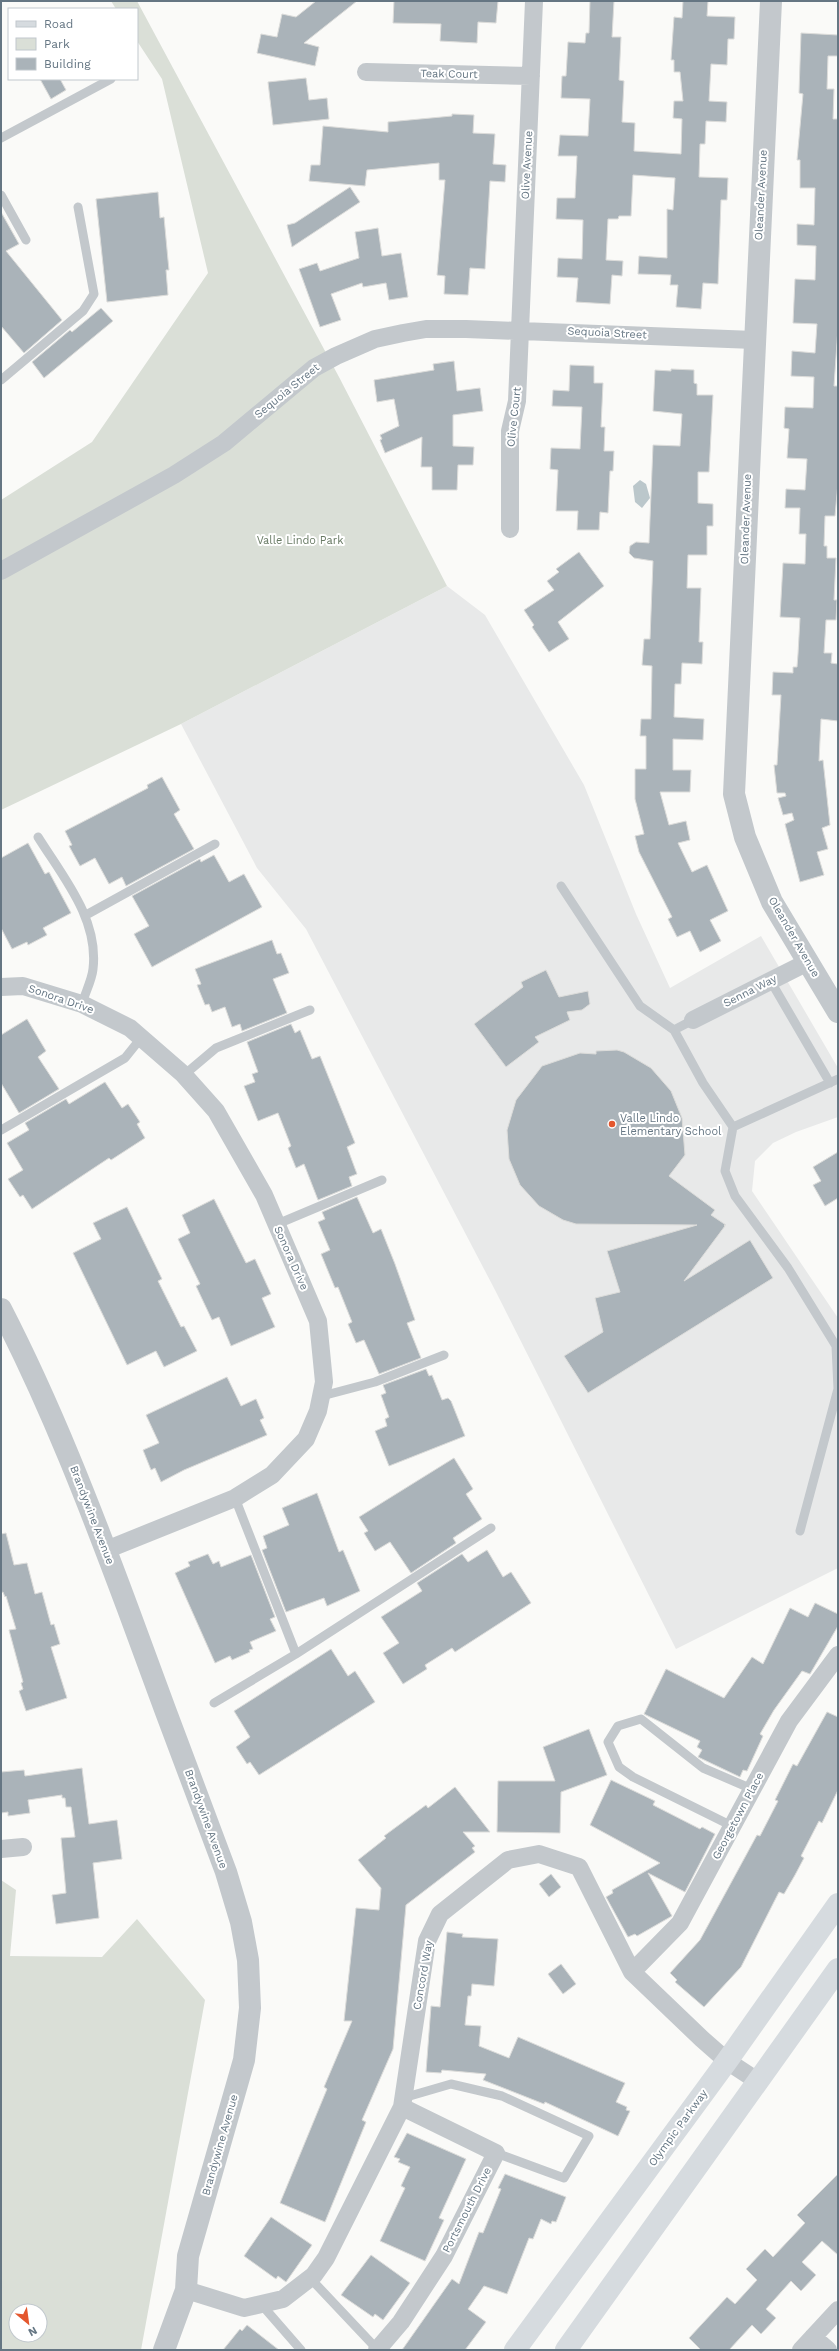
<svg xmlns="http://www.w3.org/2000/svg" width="839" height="2351" font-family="'Work Sans',sans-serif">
  <rect width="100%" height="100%" fill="#fafaf8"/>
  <path fill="#e8e9e9" d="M447 586 485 615 584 785 636 914 670 988 761 936 838 1068V1117L796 1132 773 1143 755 1161 752 1191 838 1318V1568L676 1649 495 1290 306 929 257 868 181 724Z"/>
  <path fill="#dadfd7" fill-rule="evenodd" d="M111 1H137L339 377 447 586 181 724 1 810V500L92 442 208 273 162 79 137 41V9H116Z
    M1 1880 16 1890 10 1956 102 1957 137 1919 205 2000 141 2350H1ZM16 2311H40V2335H16Z"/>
  <path fill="#bbc7cb" d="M640 480 646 484 650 498 642 508 635 502 633 486Z"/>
  <path fill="#aab3b9" stroke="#dcdcda" d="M316 1H357L304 43 319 47 315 66 257 53 261 34 277 37 282 14 296 17Z
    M394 1H498L496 23 478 22 477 43 440 41 441 24 393 23Z
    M590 1H614L612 37H621L619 80 624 81 622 122 635 123 634 151 681 154 682 119 673 118 674 101H683L680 72H674V60H671L674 17 682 18 683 1H708L707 16 735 17 734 39H728L727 65 711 64 709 101 727 102 726 122 706 121 705 144H700L699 177 728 178 727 200H721L718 284 703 283 701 309 676 307 678 285H670L671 275 638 274 639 256 667 258V209L673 210 675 178 633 175 631 216H619L618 219H608L606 260 623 261 622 276 612 275 610 304 576 302 578 278 557 277 558 258 582 259 583 220 556 219 557 198H575L577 156H558L560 135 588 136 590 99 561 98 562 76H566L568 42 585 43 586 33H589Z
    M801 33 838 35V56H828L827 89H834L833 119H838V328L834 386H838V483L835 516H825L824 546H827V558H836L834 600H837L836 620H826L824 653H832L831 663 838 664V721L821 719 819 761 823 760 830 825 822 828 828 849 817 852 824 875 800 882 785 824 794 820 792 813 783 815 778 798 786 796 785 793H777L774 765H777L781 695H772L773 672 793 673V667H797L798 654 800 618 780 617 783 563 805 564 806 534H799L800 508H785L786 489 805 490 807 459 787 458 789 429 784 428 785 407 813 408 814 377 791 376 792 351 815 353 817 324 793 323 795 279 815 280 816 246 797 245V224L814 225 815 188H800V160H797L803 94 799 93Z
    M306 78 309 100 327 98 329 119 273 125 268 82Z
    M40 79H60L66 90 51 99Z
    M452 114 474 115 473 133 495 134 493 164 506 165 505 182 490 181 485 269 470 268 468 295 444 294 445 276 437 275 445 180H439V163L367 170 365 186 309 181 311 165H320L323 126 388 132V122L452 116Z
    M350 187 360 202 292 247 287 225 295 223Z
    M158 192 160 218 164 217 168 260 169 270H166L168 295 107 302 96 199Z
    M1 212 19 244 6 251 62 320 24 353 1 326Z
    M378 228 382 256 401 253 408 297 389 300 386 283 363 287 362 283 331 294 341 320 320 327 299 269 317 263 320 271 359 258 355 232Z
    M101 308 113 321 44 378 32 362 70 330 72 332Z
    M454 361 457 391 480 388 483 411 453 415V446L474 447 473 465H458L457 490H432V467H421L422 437 385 453 380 440 382 439 380 435 399 426 394 399 377 402 374 380 434 370 433 364Z
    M570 365 594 366V383H603L601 427H605L604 451H614L613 471H610L608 513 600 512 599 530H577L578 511H556L558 470 550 469 551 448 580 449 582 407 552 406 553 390 569 391Z
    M671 369 694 370V383L697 384V395H713L709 472H698V503L713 504V526H707V555H688L687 588H701L699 642H703L702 664 682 663 681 684H675L674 717 704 719 703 740 673 739V770H691L690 792H660L669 825 686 821 690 840 678 843 692 872 707 865 728 911 710 920 721 941 700 952 690 931 677 937 668 919 672 917 639 852 635 836 644 834 635 799V769H646V736H640L641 719H651L652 666 642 665 644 639H650L653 561 634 558 629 553 630 546 636 542 649 543 653 445 680 446 682 414 653 411 655 370 671 371Z
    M579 552 604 586 558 622 569 639 549 652 532 627 534 625 524 610 554 590 547 581 559 572 556 569Z
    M162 777 180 810 174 814 194 849 126 886 122 877 109 884 95 858 80 866 69 846 72 845 65 831 148 788 147 785Z
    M28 843 45 874 49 872 71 913 43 928 47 935 28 945 27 942 12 949 1 928V858Z
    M214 855 229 882 244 874 262 907 152 967 134 934 149 926 132 896 200 859 201 862Z
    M272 940 277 954 281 953 289 973 273 979 287 1013 242 1031 240 1024 232 1027 225 1007 212 1012 209 1004 205 1005 197 985 201 984 195 969Z
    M546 970 559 997 588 991 590 1004 582 1010 567 1012 570 1020 535 1037 539 1042 506 1067 474 1024 523 987 521 982Z
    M27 1019 46 1051 38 1057 59 1089 19 1113 1 1083V1035Z
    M291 1024 295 1033 300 1030 312 1059 320 1056 355 1143 347 1147 357 1174 349 1177 352 1186 318 1200 304 1164 296 1168 288 1148 291 1146 278 1113 258 1121 244 1086 255 1082 252 1074 258 1072 247 1042Z
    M617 1050 624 1052 651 1068 671 1091 682 1118 685 1155 669 1176 715 1210 711 1215 726 1225H724L725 1226 684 1281 750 1240 773 1278 588 1393 564 1356 603 1332 595 1298 620 1292 607 1251 697 1225 576 1224 563 1220 539 1206 520 1185 509 1159 507 1130 516 1100 542 1066 580 1053 596 1054V1051Z
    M105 1082 122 1108 128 1104 140 1122 137 1124 145 1138 111 1160 109 1158 32 1209 23 1195 20 1197 8 1179 23 1170 7 1143 29 1130 25 1123 66 1099 69 1104Z
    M838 1152V1198L825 1206 813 1185 821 1181 813 1167Z
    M357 1197 373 1233 381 1229 395 1264 415 1320 407 1323 421 1358 379 1374 364 1340 356 1343 348 1324 352 1322 338 1287 335 1288 321 1254 330 1250 318 1222 325 1219 322 1212Z
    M214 1199 246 1263 255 1259 271 1294 262 1298 275 1327 231 1346 219 1317 212 1320 196 1286 200 1284 178 1239 190 1233 182 1215Z
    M127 1207 162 1279 158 1281 181 1327 184 1326 197 1351 164 1367 156 1351 127 1365 73 1253 101 1239 93 1223Z
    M426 1369 429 1376 432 1375 442 1400 448 1398 451 1401 465 1436 389 1466 375 1431 387 1426 385 1419 389 1417 381 1395 386 1393 383 1385Z
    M227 1377 241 1406 256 1399 264 1418 260 1420 267 1435 184 1470 161 1482 155 1468 151 1470 143 1450 159 1443 146 1415Z
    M454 1458 473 1489 466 1494 482 1519 453 1538 456 1543 411 1573 390 1542 375 1551 364 1533 368 1531 359 1517Z
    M317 1493 339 1552 343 1550 360 1591 327 1606 324 1598 286 1612 262 1550 267 1548 263 1536 289 1525 282 1508Z
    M6 1533 14 1565 27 1563 35 1594 42 1592 51 1625 54 1624 60 1644 51 1647 67 1698 26 1711 19 1691 23 1689 21 1683 23 1682 9 1630 16 1629 6 1596 5 1597 3 1592 1 1593V1534Z
    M487 1550 503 1577 511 1572 531 1603 455 1652 452 1648 425 1665 427 1669 403 1684 383 1653 399 1643 381 1617 422 1591 417 1583 462 1554 468 1562Z
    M208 1554 213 1564 219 1561 221 1567 251 1555 275 1617 270 1619 276 1631 250 1642 253 1649 249 1650 250 1652 232 1660 230 1656 215 1663 175 1573 190 1566 188 1562Z
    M815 1603 838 1614V1626L810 1674 802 1671 774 1710 760 1734 763 1736 747 1771 743 1770 740 1777 698 1757 702 1750 697 1747 700 1741 644 1714 666 1669 724 1698 752 1657 763 1664 790 1608 808 1617Z
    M331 1649 348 1676 355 1671 375 1702 259 1775 250 1762 247 1764 236 1747 250 1737 234 1711Z
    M827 1712 838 1717V1790L822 1823 819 1821 801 1856 804 1858 795 1875 784 1894 779 1892 741 1967 704 2007 675 1982 677 1980 670 1973 700 1940 757 1835 760 1836 778 1801 775 1800 793 1764 797 1766Z
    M589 1729 607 1775 561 1792 560 1833 497 1832 498 1781H555L543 1747Z
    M82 1768 89 1824 117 1820 122 1859 93 1863 99 1918 56 1924 52 1895 66 1893 61 1838 75 1837 71 1807H66L65 1798H62V1795L28 1800 30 1813 8 1816V1812L1 1813V1772L24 1770 25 1776Z
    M611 1780 655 1801 653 1805 700 1829 702 1827 715 1834 685 1892 648 1873 672 1916 637 1936 635 1934 628 1937 606 1897 613 1893 612 1890 660 1863 590 1825Z
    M455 1787 490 1832H463L475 1846 472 1848 475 1852 406 1905 393 2049 362 2120 366 2122 325 2222 280 2203 327 2089 324 2087 352 2021H344L356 1908 379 1910 381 1888 358 1860 386 1838 384 1836 426 1805 428 1808Z
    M551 1874 561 1887 549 1897 539 1884Z
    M447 1932 463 1934 462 1937 498 1939 494 1986 472 1984 471 1996H468L465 2025 481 2026 479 2046 509 2058 518 2037 625 2083 616 2102 627 2107 626 2110 630 2111 618 2136 545 2102 544 2104 483 2080 486 2074 442 2070 441 2073 426 2072 431 2006 440 2007Z
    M561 1964 576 1984 563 1994 548 1974Z
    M407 2133 466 2159 439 2218 444 2220 425 2261 380 2241 405 2188 401 2186 410 2167 398 2162 400 2159 394 2157Z
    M505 2174 566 2197 556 2222 552 2221 551 2224 541 2219 533 2239 529 2238 507 2294 484 2286 468 2309 486 2322 465 2350H402L452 2279 459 2284 479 2232 483 2233 501 2189 498 2188Z
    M838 2174V2255L822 2241 802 2262 816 2275 801 2291 791 2281 766 2309 776 2318 761 2334 752 2325 729 2350H701L689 2338 727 2297 735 2304 757 2280 746 2269 765 2249 773 2257 805 2223 797 2215Z
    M271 2217 312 2245 286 2282 278 2276 276 2279 244 2256Z
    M371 2255 410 2283 383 2320 375 2314 373 2317 341 2295Z
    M247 2325 279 2350H223L240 2329 242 2331Z"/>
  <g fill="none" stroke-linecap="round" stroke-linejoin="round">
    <path stroke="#c3c8cc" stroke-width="9" d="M1 138 111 79
      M1 195 26 240
      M1 380 83 311 94 294 78 207
      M38 837C63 877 99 919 93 969 92 980 85 993 82 1004
      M561 886 640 1006 674 1030 703 1083 733 1127 838 1079
      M86 915 215 844
      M770 980 830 1083
      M674 1030 693 1020
      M184 1075 216 1048 310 1010
      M733 1127 725 1171 735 1196 788 1268 836 1346 838 1389 800 1531
      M1 1130 125 1058 141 1038
      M275 1225 382 1180
      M322 1396 375 1382 444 1355
      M235 1498 296 1654
      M214 1703 296 1654 491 1528
      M732 1826 633 1777 619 1767 608 1742 618 1726 641 1719 703 1768 752 1789
      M403 2098 451 2084 502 2096 589 2136 564 2178 496 2153
      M310 2278 377 2349
      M261 2304 301 2350"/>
    <path stroke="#c3c8cc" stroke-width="18" d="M366 72 531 76
      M510 529V431L517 401 534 1
      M1 571 174 475 224 443 314 368 336 356 375 339 403 333 426 329H466L754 340
      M1 987 23 986 82 1004 130 1028 183 1074 216 1111 264 1195 318 1321 324 1382 318 1411 306 1439 272 1475 235 1498 106 1550
      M693 1020 808 962
      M1 1849 23 1847
      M632 1972 680 1923 789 1721 838 1655
      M186 2290 244 2308 283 2299 314 2275 326 2258 402 2107 427 1941 440 1914 508 1860 539 1854 579 1867 632 1972 702 2039 727 2061 759 2082
      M813 2337 828 2350
      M377 2350 401 2322 444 2256 496 2153 402 2107
      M801 2350 838 2310"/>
    <path stroke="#c3c8cc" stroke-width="22" d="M771 1 734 794 745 837 772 902 838 1012
      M1 1309C51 1406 90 1507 128 1609 160 1697 193 1784 226 1872L241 1922 248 1960 250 2008 244 2060 188 2256 186 2290 164 2350"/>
    <path stroke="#d6dbdf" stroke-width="22" d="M515 2350 727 2061 838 1904
      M566 2350C656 2222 748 2097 838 1969"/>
  </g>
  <circle fill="#e4572e" stroke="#fff" stroke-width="1.5" cx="612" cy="1124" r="4"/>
  <g text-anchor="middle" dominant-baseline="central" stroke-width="4" stroke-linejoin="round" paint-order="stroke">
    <g font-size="11" fill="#657683" stroke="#fff">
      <text transform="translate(449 74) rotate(1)">Teak Court</text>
      <text transform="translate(527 165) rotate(-87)">Olive Avenue</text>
      <text transform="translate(761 195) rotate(-87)">Oleander Avenue</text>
      <text transform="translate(607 333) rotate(3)">Sequoia Street</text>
      <text transform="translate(287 391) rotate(-39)">Sequoia Street</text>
      <text transform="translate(514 417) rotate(-84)">Olive Court</text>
      <text transform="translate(746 519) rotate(-88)">Oleander Avenue</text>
      <text transform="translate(794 937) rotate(60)">Oleander Avenue</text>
      <text transform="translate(750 991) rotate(-27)">Senna Way</text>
      <text transform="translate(61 999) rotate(19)">Sonora Drive</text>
      <text transform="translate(291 1258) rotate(66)">Sonora Drive</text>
      <text transform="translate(92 1515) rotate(69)">Brandywine Avenue</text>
      <text transform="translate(738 1816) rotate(-62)">Georgetown Place</text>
      <text transform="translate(206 1819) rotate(70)">Brandywine Avenue</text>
      <text transform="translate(423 1975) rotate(-80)">Concord Way</text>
      <text transform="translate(678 2128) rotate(-54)">Olympic Parkway</text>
      <text transform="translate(220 2145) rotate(-74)">Brandywine Avenue</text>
      <text transform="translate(467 2210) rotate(-63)">Portsmouth Drive</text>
    </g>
    <g font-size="11" fill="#687a64" stroke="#fff">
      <text x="300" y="540">Valle Lindo Park</text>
    </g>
    <g font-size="11" fill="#657683" stroke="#fff" text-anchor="start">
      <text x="620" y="1118">Valle Lindo<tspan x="620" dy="13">Elementary School</tspan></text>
    </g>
  </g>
  <rect width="839" height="2351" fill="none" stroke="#657683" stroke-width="4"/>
  <rect x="8" y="8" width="130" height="72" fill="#ffffff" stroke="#c1c8cd"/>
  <rect x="16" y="21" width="20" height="6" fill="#d6dbdf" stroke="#c1c8cd"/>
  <text x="44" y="28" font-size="12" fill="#657683">Road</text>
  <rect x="16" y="38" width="20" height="12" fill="#dadfd7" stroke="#c1c8cd"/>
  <text x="44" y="48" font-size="12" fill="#657683">Park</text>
  <rect x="16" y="58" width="20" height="12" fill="#aab3b9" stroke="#c1c8cd"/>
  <text x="44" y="68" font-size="12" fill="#657683">Building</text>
  <g transform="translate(28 2323) rotate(151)"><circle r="19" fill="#ffffff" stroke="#c1c8cd"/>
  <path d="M0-3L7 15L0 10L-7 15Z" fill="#e4572e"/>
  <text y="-6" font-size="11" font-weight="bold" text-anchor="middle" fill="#657683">N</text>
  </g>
</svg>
